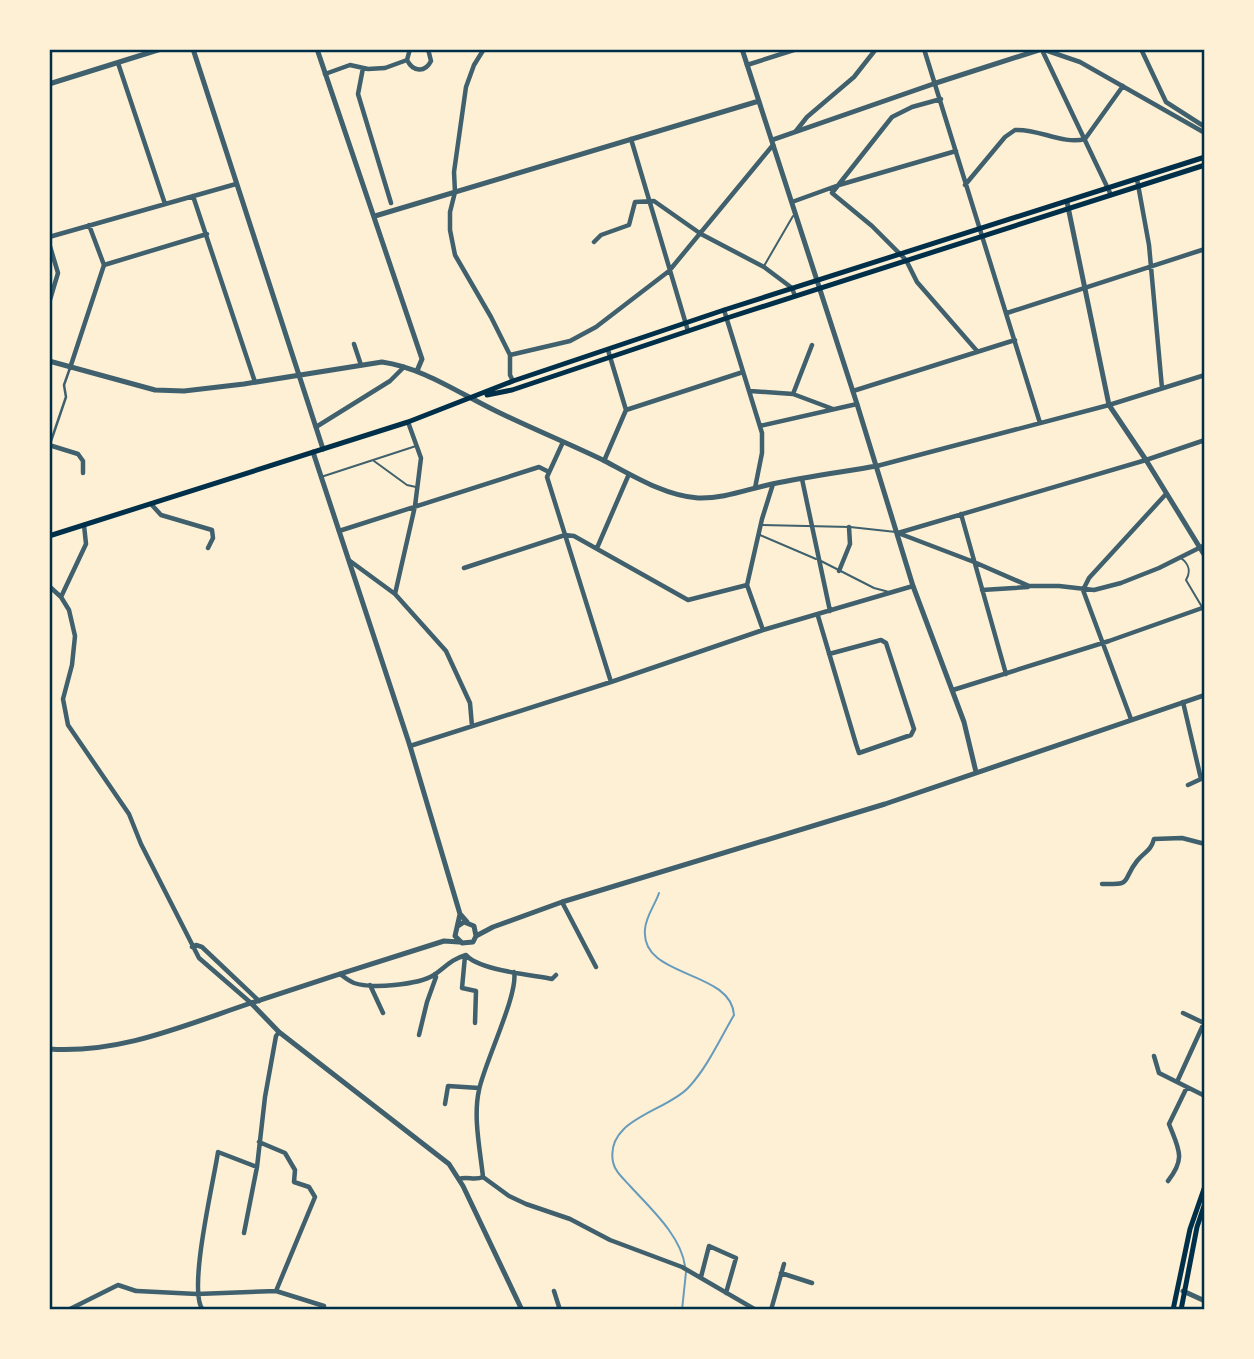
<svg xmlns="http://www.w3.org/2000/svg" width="1254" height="1359" font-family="'PT Sans Narrow',sans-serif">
  <rect width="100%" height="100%" fill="#fdf0d5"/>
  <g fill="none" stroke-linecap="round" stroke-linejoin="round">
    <path stroke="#669bbc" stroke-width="2" d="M659 893C655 905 646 916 645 929 640 979 731 969 734 1015 720 1039 707 1068 688 1088 665 1112 605 1119 613 1162 615 1172 624 1179 631 1187 651 1209 681 1236 685 1266
      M682 1310 686 1272"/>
    <path stroke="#3f606c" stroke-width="2" d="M764 266 793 216
      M374 461 407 485 416 487
      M321 477 416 446
      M762 525 850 527 896 532
      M760 535 816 559
      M1181 558C1189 564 1191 572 1186 580L1202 607
      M821 561 874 588 889 592"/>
    <path stroke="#3f606c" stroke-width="2.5" d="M50 444 66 397 64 385 70 368"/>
    <path stroke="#3f606c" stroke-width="4.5" d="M410 49 407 60C413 72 425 73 431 61L428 49
      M484 49 474 65 466 87 454 172 455 192 450 212V230L455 255 491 317 510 355
      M924 49 1040 423
      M1042 49 1080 62 1205 133
      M1141 49 1166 102 1205 127
      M1042 50 1111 195
      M118 63 165 204
      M747 65 797 49
      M363 68 358 94 391 203
      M325 74 350 65 368 69 385 68 407 60
      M941 99 912 107 892 117 832 193 872 226 906 260 917 282 977 351
      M796 131 807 117 854 77 876 49
      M631 139 688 331
      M1137 179 1149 245 1162 388
      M965 185 1005 137 1015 130C1037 128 1063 145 1085 139L1123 86
      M193 196 255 382
      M792 202 839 185 956 151
      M89 225 104 265
      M49 237 236 184
      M594 242 601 235 629 225 635 202 654 201 701 234 764 267 792 288 795 296
      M49 243 58 273 49 303
      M724 310 762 433V453L755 488
      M1007 313 1205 249
      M354 344 361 365
      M608 350 626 410
      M70 368 104 265 207 234
      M513 381 510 375V355L570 341 596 327 669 271 773 145
      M750 391 793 394 833 409
      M853 391 1015 340
      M793 394 812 345
      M760 426 857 404
      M316 427 390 381 404 367
      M563 442 547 477 611 682
      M49 445 78 454 83 461V473
      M604 461 626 410 743 372
      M877 466 1109 405 1205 375
      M802 479 830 611
      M151 504 161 515 212 530 213 538 208 548
      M961 514 1006 674
      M84 525 86 544 61 597 69 610 75 636 72 665 63 699 68 725 129 814 141 844 199 958 251 1003
      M339 531 539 467 549 472
      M898 533 974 562 1029 586H1059L1094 590 1121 583 1159 568 1205 545
      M898 533 1146 460 1205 440
      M597 548 629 474
      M350 561 395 594 446 651 470 703 472 726
      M464 568 565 535 574 536 688 600 747 585
      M839 571 850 544 849 527
      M747 585 762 519 773 484
      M747 585 763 630
      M49 586 61 597
      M982 590 1028 587
      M395 594 415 506 421 458 408 422
      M818 616 856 744 859 753 911 735 914 729 886 643 881 640 829 654
      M953 690 1109 641 1205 607
      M1183 702 1201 779 1188 785
      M1131 719 1083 590 1089 578 1166 494
      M410 746 611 682 763 630 913 586
      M1102 884C1134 885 1121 881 1137 861 1144 852 1151 851 1154 839L1182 838 1205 844
      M562 902 596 967
      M192 947 196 945 202 947 259 1001
      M465 956 462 988 476 991 475 1023
      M340 974C344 977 349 981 354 983 371 989 418 985 434 975 447 966 450 960 466 955 478 970 532 975 552 979L556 975
      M370 985 383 1013
      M1183 1013 1204 1023
      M419 1035 427 1002 436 977 435 974
      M1154 1056 1159 1073 1205 1096
      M1177 1082 1204 1023
      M445 1104 448 1086 479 1088
      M483 1177 509 1196 526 1204 570 1219 610 1240 682 1267 756 1310
      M483 1177C480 1149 473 1117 479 1090 484 1064 519 993 514 972
      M459 1179C468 1176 474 1181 483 1177
      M1168 1181C1186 1158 1179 1150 1169 1124L1187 1087
      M244 1233 257 1167
      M781 1273 812 1283
      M701 1277 709 1246 736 1258 726 1293
      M137 1291 197 1294 276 1291 315 1197 309 1187 294 1182 295 1170 285 1153 259 1142
      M276 1291 324 1306
      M554 1291 560 1310
      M68 1310 118 1285 136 1291
      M203 1310C187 1292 214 1180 218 1152L257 1167 265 1097 276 1036 279 1032
      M771 1310 784 1264"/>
    <path stroke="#3f606c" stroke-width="5" d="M193 49 323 449
      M317 49 422 359 417 371
      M742 49 857 404 913 586 964 722 976 772
      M49 84 161 49
      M772 140 936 83 1042 49
      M1067 202 1109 405 1146 460 1205 556
      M375 216 759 101
      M49 361 155 390 184 391 244 384 382 362C424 368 460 394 498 412 533 429 570 444 605 461 633 476 666 496 698 498 723 499 748 489 772 484 806 477 842 472 877 466
      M313 452 410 746 460 914 467 922
      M458 926 464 922 474 926 476 936 473 942 462 943 455 936 460 914
      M476 936 493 927 562 902 885 804 1205 695
      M251 1003 279 1032 449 1164 463 1186 522 1310
      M49 1049C120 1054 185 1025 251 1003 315 982 380 961 444 941L459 942
      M1183 1291 1205 1301"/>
    <path stroke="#003049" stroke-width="5" d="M487 395 512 390 727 318 1205 165
      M49 536 408 422 513 381 724 310 1205 157
      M1173 1310 1190 1229 1205 1186
      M1181 1310 1197 1227 1205 1203"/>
  </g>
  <rect width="1254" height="1359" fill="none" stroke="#fdf0d5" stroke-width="102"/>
  <rect x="51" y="51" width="1152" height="1257" fill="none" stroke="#003049" stroke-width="2.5"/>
</svg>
